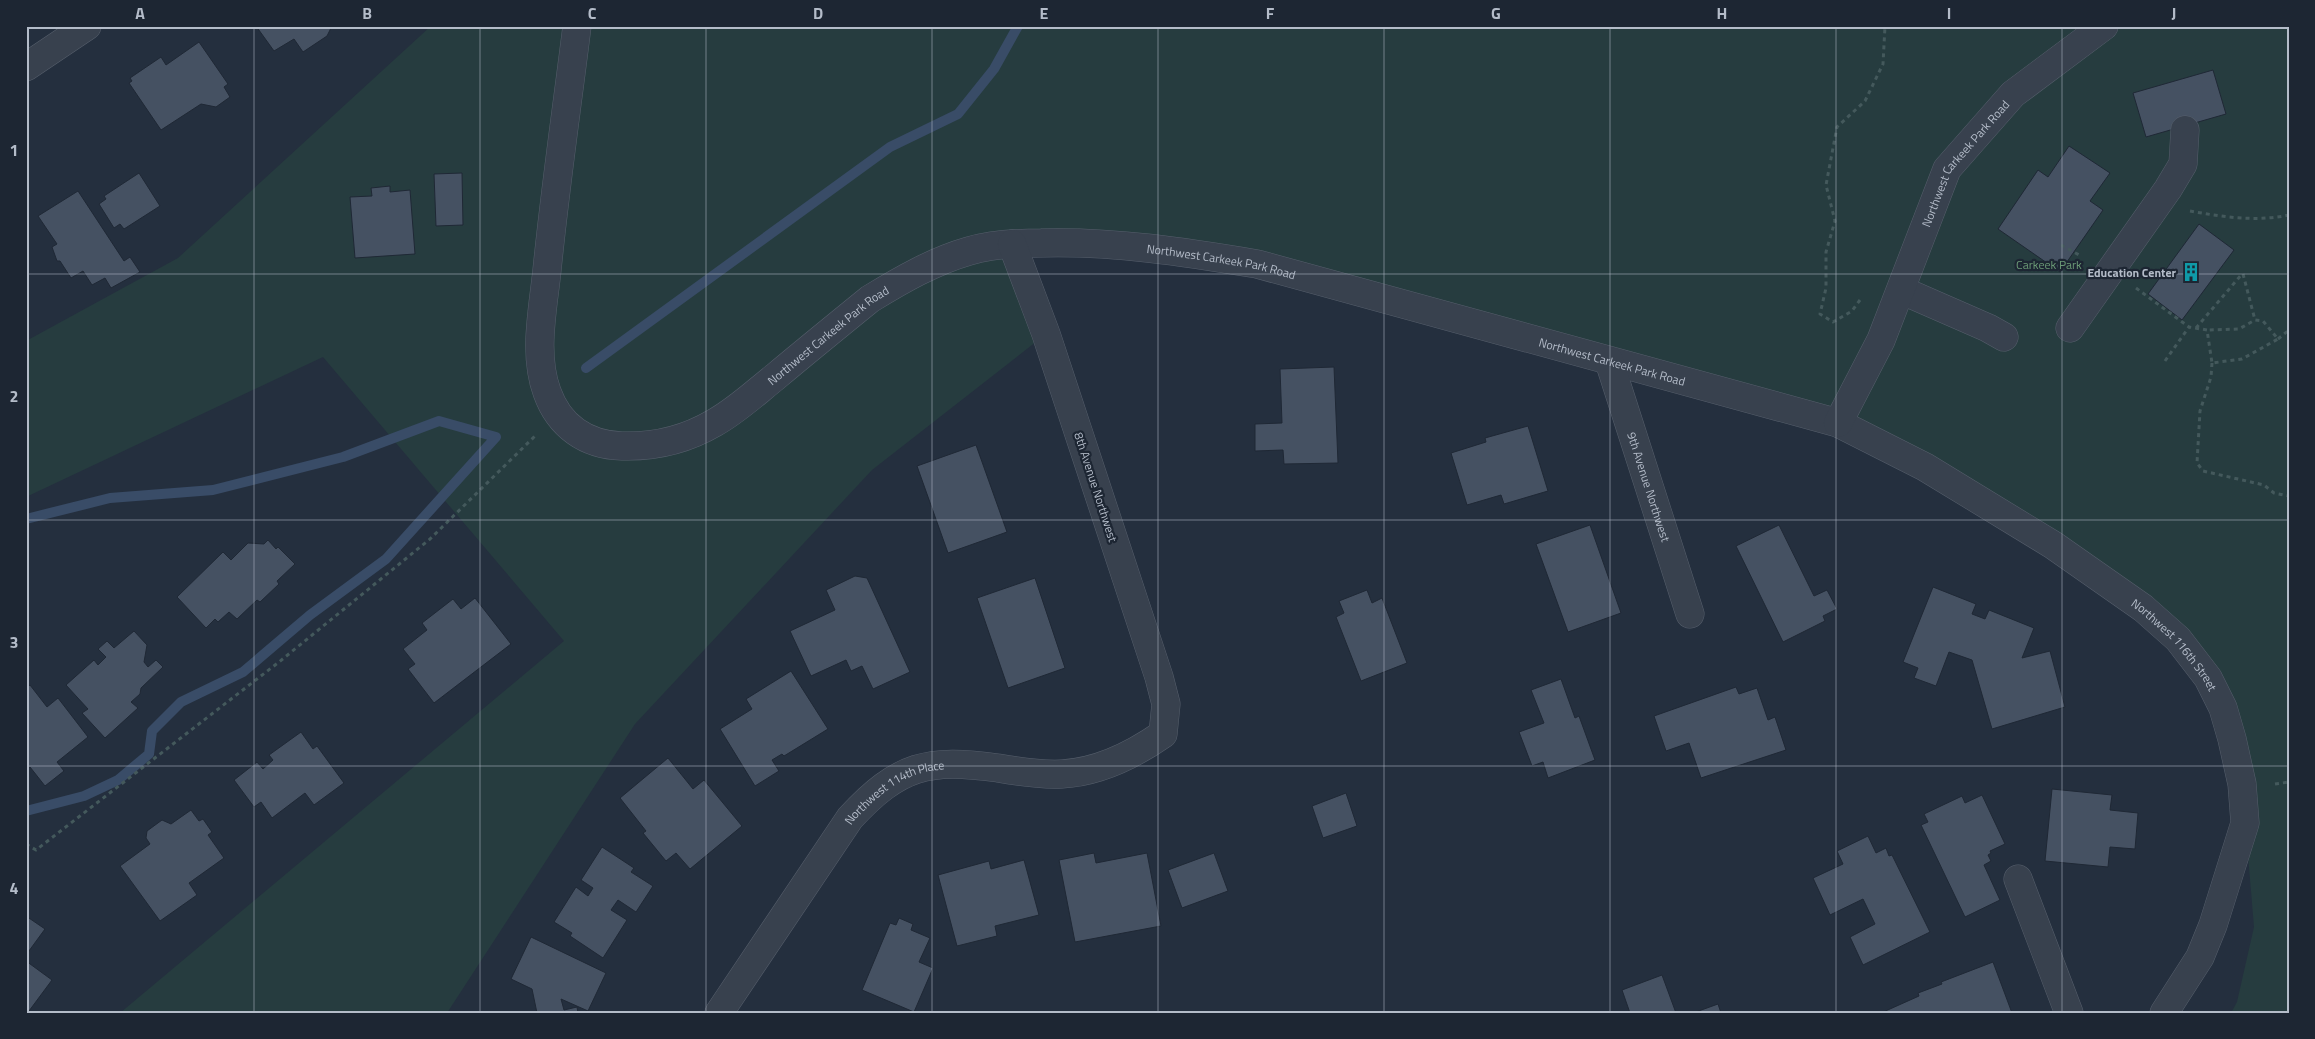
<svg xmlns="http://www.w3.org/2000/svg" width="2315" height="1039" font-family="'Titillium Web',sans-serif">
  <rect width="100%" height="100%" fill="#242f3e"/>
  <path fill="#263c3f" d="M431 26H2289V1013H2231L2237 1002 2254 927 2242 784 2178 639 1838 423 1257 264 1013 244 1046 334 872 470 635 724 447 1013H120L564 641 323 357 26 497V341L178 258Z"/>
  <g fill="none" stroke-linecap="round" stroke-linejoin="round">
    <path stroke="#394c67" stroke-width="10" d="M586 368 890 147 958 114 994 69 1018 26
      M26 519 110 498 213 490 343 457 439 421 496 437 386 559 310 615 243 672 181 702 152 731 149 754 118 780 84 796 26 811"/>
  </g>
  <path fill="#455162" stroke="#1f2835" d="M256 26H332L327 36 303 52 294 39 274 51Z
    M199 42 228 84 224 87 230 97 216 107 201 104 161 130 129 83 132 81 130 78 161 57 166 65Z
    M2213 70 2226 114 2146 137 2133 93Z
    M2069 146 2110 173 2090 201 2103 210 2060 272 1998 229 2038 170 2048 177Z
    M139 173 160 206 124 229 120 224 114 228 99 204 106 199 104 196Z
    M462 173 463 225 436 226 434 174Z
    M390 186V192L410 190 415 254 355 258 350 197 372 196 371 188Z
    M78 191 124 261 130 257 140 272 111 288 105 278 92 285 83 271 71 278 60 261H57L52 247 57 244 38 216Z
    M2199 224 2234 250 2182 320 2148 294Z
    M1334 367 1338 463 1284 464 1283 450 1255 451V424L1282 423 1280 369Z
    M1528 426 1548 491 1504 504 1501 495 1467 505 1451 453 1486 442 1485 438Z
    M976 445 1007 532 948 553 917 466Z
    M1590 525 1621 613 1568 632 1536 544Z
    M1779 525 1814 596 1827 590 1837 609 1823 616 1825 621 1783 642 1736 546Z
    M268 540 276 549 278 547 295 564 277 581 279 584 260 602 257 600 237 619 229 612 218 622 215 619 206 628 177 597 223 552 231 560 248 543 264 544Z
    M855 576 867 578 910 672 873 689 862 666 851 671 846 660 811 676 790 631 835 610 826 590Z
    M1035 578 1065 668 1008 688 977 598Z
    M1933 587 1976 604 1972 614 1985 619 1989 610 2034 628 2022 658 2050 651 2065 707 1992 729 1972 660 1949 652 1936 686 1914 678 1918 668 1903 662Z
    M1367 590 1372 603 1382 598 1407 663 1361 681 1336 617 1344 613 1339 601Z
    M475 598 511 644 434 703 408 669 415 664 403 649 427 630 422 623 453 599 461 609Z
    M134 631 147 645 144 662 148 667 156 660 163 667 141 688 140 694 131 702 138 708 105 738 82 713 88 709 66 685 94 660 98 665 106 657 98 649 107 641 114 648Z
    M791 671 828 729 784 756 782 754 772 760 779 771 755 786 720 729 752 709 746 699Z
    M1561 679 1575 718 1579 716 1595 760 1548 778 1543 762 1532 766 1519 732 1544 723 1531 690Z
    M30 685 47 707 58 698 88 737 57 762 64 771 45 786 30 767 26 771V688Z
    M1736 687 1739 694 1757 688 1768 720 1775 717 1786 750 1701 778 1689 743 1666 751 1654 716Z
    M301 732 313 749 317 746 344 783 314 805 305 793 272 818 261 802 254 807 234 780 257 762 263 769 273 760 269 755Z
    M668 758 693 789 704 780 742 826 690 869 676 853 666 861 643 833 646 831 620 798Z
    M2052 789 2112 795 2110 810 2138 813 2135 849 2110 847 2108 867 2045 861Z
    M1346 793 1357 826 1323 838 1312 806Z
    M1982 795 2005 844 1990 851 1991 853 1988 855 1991 861 1984 865 2000 900 1965 917 1921 825 1928 822 1924 814 1962 796 1965 803Z
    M191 810 199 821 203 819 212 832 208 835 224 858 189 883 197 895 160 921 120 866 150 844 146 838 147 831 162 820 171 824Z
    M1868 836 1876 853 1886 848 1889 856 1892 855 1930 932 1863 965 1850 937 1875 924 1863 899 1830 915 1813 878 1843 864 1837 851Z
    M602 847 634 868 631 872 653 886 636 912 618 900 611 910 627 920 603 958 570 936 572 933 554 922 576 887 588 896 593 888 581 880Z
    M1094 853 1096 863 1147 853 1161 926 1075 942 1059 860Z
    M1214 853 1228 891 1182 908 1168 870Z
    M1024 860 1039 915 995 926 997 936 957 946 938 875 989 861 991 869Z
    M26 916 45 929 26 955Z
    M899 918 913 924 911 930 930 938 919 962 933 968 914 1012 862 990 890 923 896 925Z
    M531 937 606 973 588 1011 561 999 564 1010 577 1007 578 1013H537L532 989 511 979Z
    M26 961 52 980 29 1011 26 1009Z
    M1993 962 2012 1013H1881L1919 996 1918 993 1942 984 1941 982Z
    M1662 975 1676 1013H1630L1622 990Z
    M1718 1004 1721 1013H1693Z"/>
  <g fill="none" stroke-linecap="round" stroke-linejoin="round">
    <g stroke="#565f6c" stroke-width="29">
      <g id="minor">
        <path id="s1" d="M577 26C567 107 555 189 547 270 543 309 533 354 547 392 559 426 586 445 622 446 655 447 685 440 714 423 736 411 755 393 775 377 806 351 838 325 870 299 901 280 934 261 969 251 992 244 1017 243 1041 243 1114 241 1185 252 1257 264L1838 423 1925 467 2053 545 2143 608 2178 639 2208 678 2223 708 2232 739 2242 784 2245 823 2213 925 2200 957 2164 1013"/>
        <path d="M26 67 87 26"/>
        <path d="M1901 290 1988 328 2004 337"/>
        <path d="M2070 328 2168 189 2183 164 2185 130"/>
        <path id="s2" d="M1609 361 1690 614"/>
        <path id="s3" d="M1838 423 1881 340 1947 169 2013 94 2104 26"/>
        <path d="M2018 879 2069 1013"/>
        <path id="s4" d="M719 1013 850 818C899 765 928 758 998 768 1020 772 1041 775 1062 774 1100 772 1133 755 1163 734L1166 704 1159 677 1046 334 1012 244"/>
      </g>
    </g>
    <path stroke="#44595c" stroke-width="3" stroke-dasharray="4 4" stroke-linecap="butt" d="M2190 211C2223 217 2256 222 2289 215
      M2061 245 2081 256
      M2243 274 2255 320
      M2136 288 2189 327 2207 330 2212 363 2242 359 2278 339 2263 321 2255 320 2239 329 2207 330
      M1860 300 1852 311 1833 322 1820 314 1826 288V252L1835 221 1826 185 1837 127 1865 101 1883 64 1885 26
      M2196 328 2242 274
      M2278 339 2289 330
      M2165 361 2189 327
      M2212 363 2211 377 2200 411 2197 463 2203 471 2264 485 2274 493 2289 496
      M2275 784 2289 782
      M26 844 36 850 279 662 430 539 536 435"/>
    <use href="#minor" stroke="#38414e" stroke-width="28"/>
  </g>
  <path fill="none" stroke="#b4bcc9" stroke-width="1" stroke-opacity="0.55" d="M254 26V1013M480 26V1013M706 26V1013M932 26V1013M1158 26V1013M1384 26V1013M1610 26V1013M1836 26V1013M2062 26V1013M26 274H2289M26 520H2289M26 766H2289"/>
  <defs>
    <g id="building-bare" transform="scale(1.5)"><path d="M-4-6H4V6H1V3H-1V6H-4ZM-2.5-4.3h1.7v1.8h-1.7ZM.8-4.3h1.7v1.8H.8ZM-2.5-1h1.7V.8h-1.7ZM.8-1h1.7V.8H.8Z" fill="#0f9aa8" stroke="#1d2633" stroke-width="2.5" paint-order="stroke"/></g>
  </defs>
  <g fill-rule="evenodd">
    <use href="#building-bare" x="2191" y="272"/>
  </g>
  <g text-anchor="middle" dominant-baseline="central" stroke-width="4.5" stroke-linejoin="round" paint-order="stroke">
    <g font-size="12" fill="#b4bcc9" stroke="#1d2633">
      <text stroke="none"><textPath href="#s3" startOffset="291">Northwest Carkeek Park Road</textPath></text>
      <text stroke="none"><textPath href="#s1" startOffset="1128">Northwest Carkeek Park Road</textPath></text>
      <text stroke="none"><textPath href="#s1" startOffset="708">Northwest Carkeek Park Road</textPath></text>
      <text stroke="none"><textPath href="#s1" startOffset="1532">Northwest Carkeek Park Road</textPath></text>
      <text transform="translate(1096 487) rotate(72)">8th Avenue Northwest</text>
      <text stroke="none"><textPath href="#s2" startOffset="132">9th Avenue Northwest</textPath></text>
      <text stroke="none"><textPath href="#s1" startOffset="2172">Northwest 116th Street</textPath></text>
      <text stroke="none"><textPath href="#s4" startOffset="288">Northwest 114th Place</textPath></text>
    </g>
    <g font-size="12" fill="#6b9a76" stroke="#1d2633">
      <text x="2049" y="264">Carkeek Park</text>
    </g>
    <g font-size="12" font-weight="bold" fill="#b4bcc9" stroke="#1d2633" text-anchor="end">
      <text x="2176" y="272">Education Center</text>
    </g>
  </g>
  <rect width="2315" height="1039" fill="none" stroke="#1d2633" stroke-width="55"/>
  <rect x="28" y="28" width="2260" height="984" fill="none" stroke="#b4bcc9" stroke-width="2"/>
  <g font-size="16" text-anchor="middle" font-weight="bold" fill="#b4bcc9">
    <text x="140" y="19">A</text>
    <text x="367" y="19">B</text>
    <text x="592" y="19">C</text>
    <text x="818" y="19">D</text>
    <text x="1044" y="19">E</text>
    <text x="1270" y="19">F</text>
    <text x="1496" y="19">G</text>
    <text x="1722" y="19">H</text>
    <text x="1949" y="19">I</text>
    <text x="2174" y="19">J</text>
    <text x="14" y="156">1</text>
    <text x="14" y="402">2</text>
    <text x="14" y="648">3</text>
    <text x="14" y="894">4</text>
  </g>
</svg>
